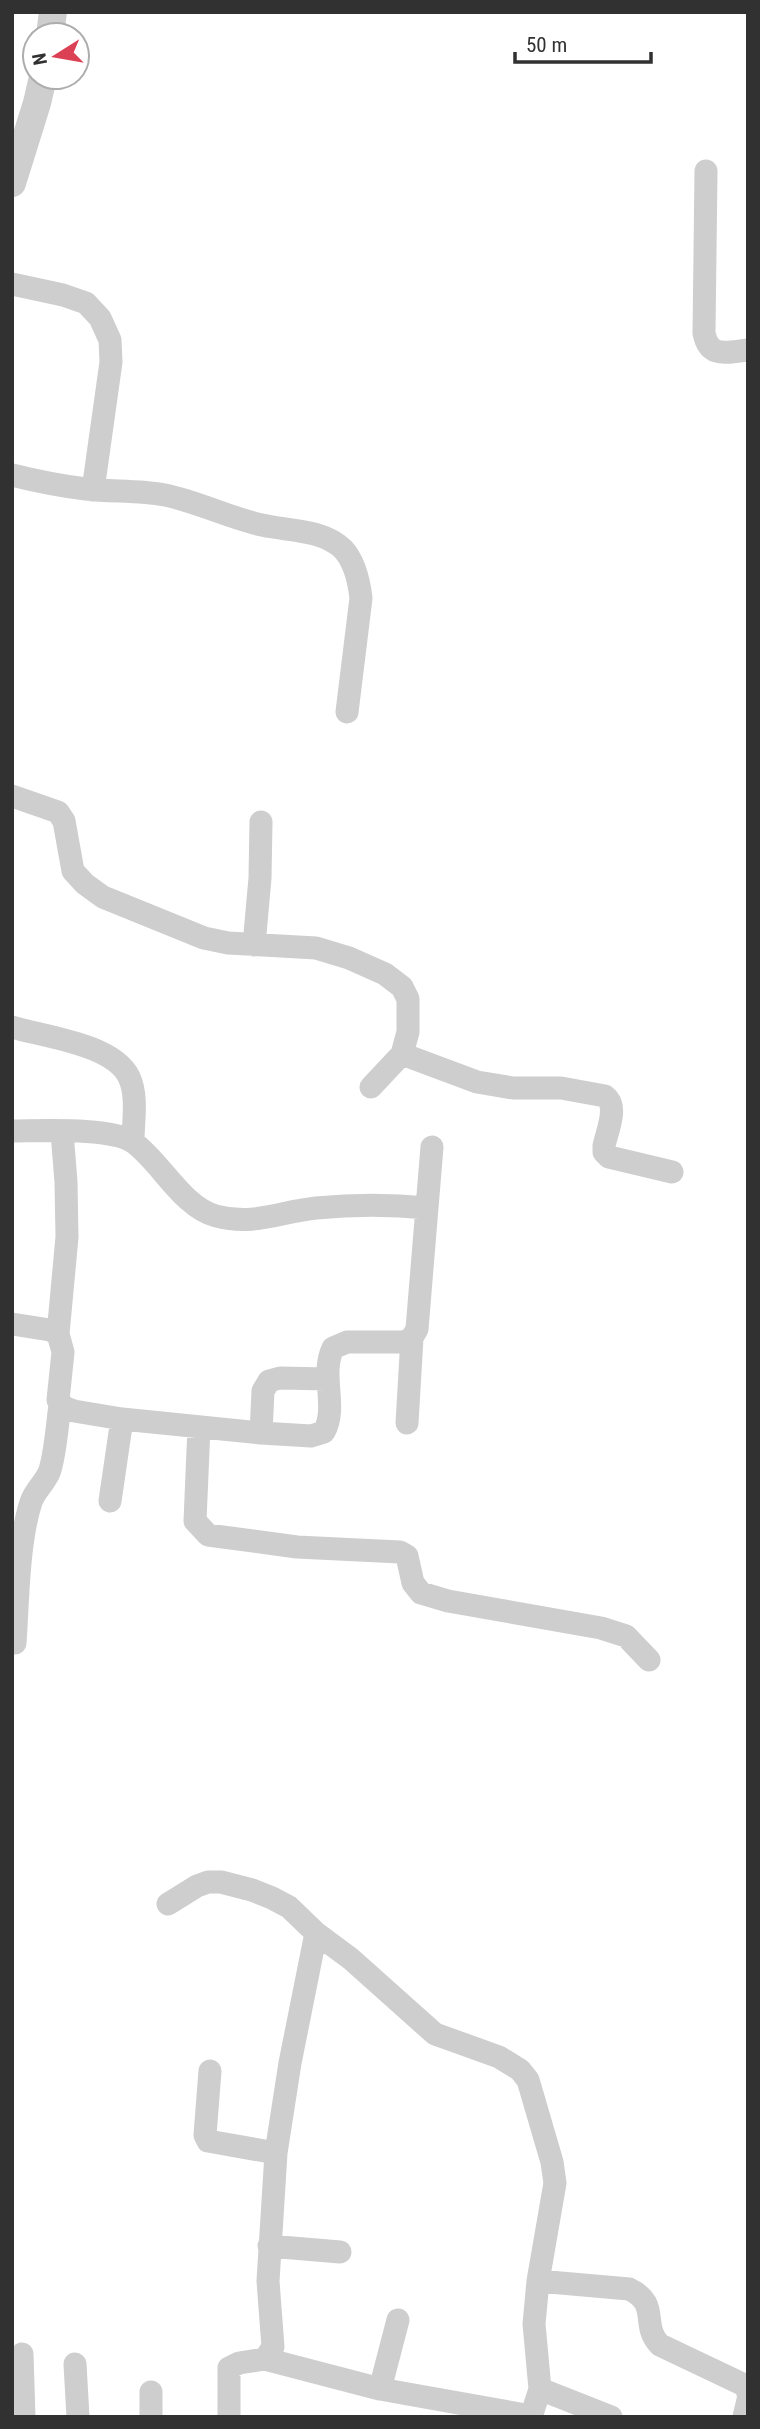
<svg xmlns="http://www.w3.org/2000/svg" width="760" height="2429" font-family="'Roboto Condensed',sans-serif">
  <rect width="100%" height="100%" fill="#fff"/>
  <g fill="none" stroke-linecap="round" stroke-linejoin="round">
    <path stroke="#cecece" stroke-width="23" d="M706 171 704 333C709 359 727 352 748 350
      M12 284 63 295 86 303 100 318 110 340 111 362 93 490
      M12 475C36 481 61 486 86 489 112 492 139 490 165 495 199 502 229 518 262 525 288 531 322 529 343 549 355 562 359 581 361 598L347 712
      M12 796 58 812 64 821 73 871 85 884 103 897 204 938 228 943 316 948 349 958 385 974 402 987 408 999V1032L402 1054 371 1087
      M254 945 260 878 261 822
      M12 1027C45 1037 113 1044 129 1077 138 1096 133 1121 133 1142
      M402 1054 477 1082 513 1088H561L605 1096C619 1106 607 1131 604 1146V1152L609 1157 672 1172
      M12 1131C40 1131 112 1127 133 1142 161 1162 182 1207 216 1216 254 1226 279 1212 316 1208 356 1204 388 1204 427 1208
      M12 1324 50 1330 58 1334 63 1352 58 1400 65 1408 74 1411 122 1419 261 1433 311 1436 324 1432C338 1407 320 1375 333 1348L347 1342H404L412 1338 417 1329 432 1147
      M58 1334 67 1237 66 1182 62 1132
      M407 1423 412 1338
      M199 1427 195 1521 208 1535 297 1547 400 1552 407 1556 413 1583 421 1593 448 1601 601 1628 626 1636 649 1660
      M261 1433 263 1391 269 1381 280 1378 327 1379
      M110 1501 122 1419
      M15 1643C18 1601 18 1542 31 1502 35 1490 46 1482 50 1470 56 1449 57 1426 60 1405
      M168 1904 197 1886 208 1882H221L252 1890 272 1898 289 1907 316 1933 351 1959 435 2034 499 2057 520 2070 528 2080 552 2162 555 2183 538 2281 534 2324 540 2389 531 2417
      M210 2071 205 2135 208 2141 276 2153
      M269 2246 340 2252
      M538 2281 629 2289C661 2304 640 2325 660 2345L740 2383 747 2388 748 2394
      M22 2354 24 2417
      M265 2359 380 2389 398 2320
      M75 2364 78 2417
      M380 2389 531 2416
      M540 2389 611 2417
      M151 2417V2392
      M229 2417V2368L239 2363 265 2359 273 2347 268 2281 276 2153 290 2063 316 1933
      M744 2417 748 2400"/>
    <path stroke="#cecece" stroke-width="28" d="M50 35 53 12
      M12 183 37 103 43 77"/>
  </g>
  <rect width="760" height="2429" fill="none" stroke="#313131" stroke-width="28"/>
  <g transform="translate(56 56) rotate(259)"><circle r="33" fill="#ffffff" stroke="#adadad" stroke-width="2"/>
  <path d="M0-5L12 26L0 18L-12 26Z" fill="#db4054"/>
  <text y="-10" font-size="19" font-weight="bold" text-anchor="middle" fill="#313131">N</text>
  </g>
  <path d="M515 52v10h136v-10" fill="none" stroke="#313131" stroke-width="3.5"/>
  <text x="526" y="52" font-size="21" fill="#313131" stroke="#ffffff" stroke-width="5" paint-order="stroke">50 m</text>
</svg>
